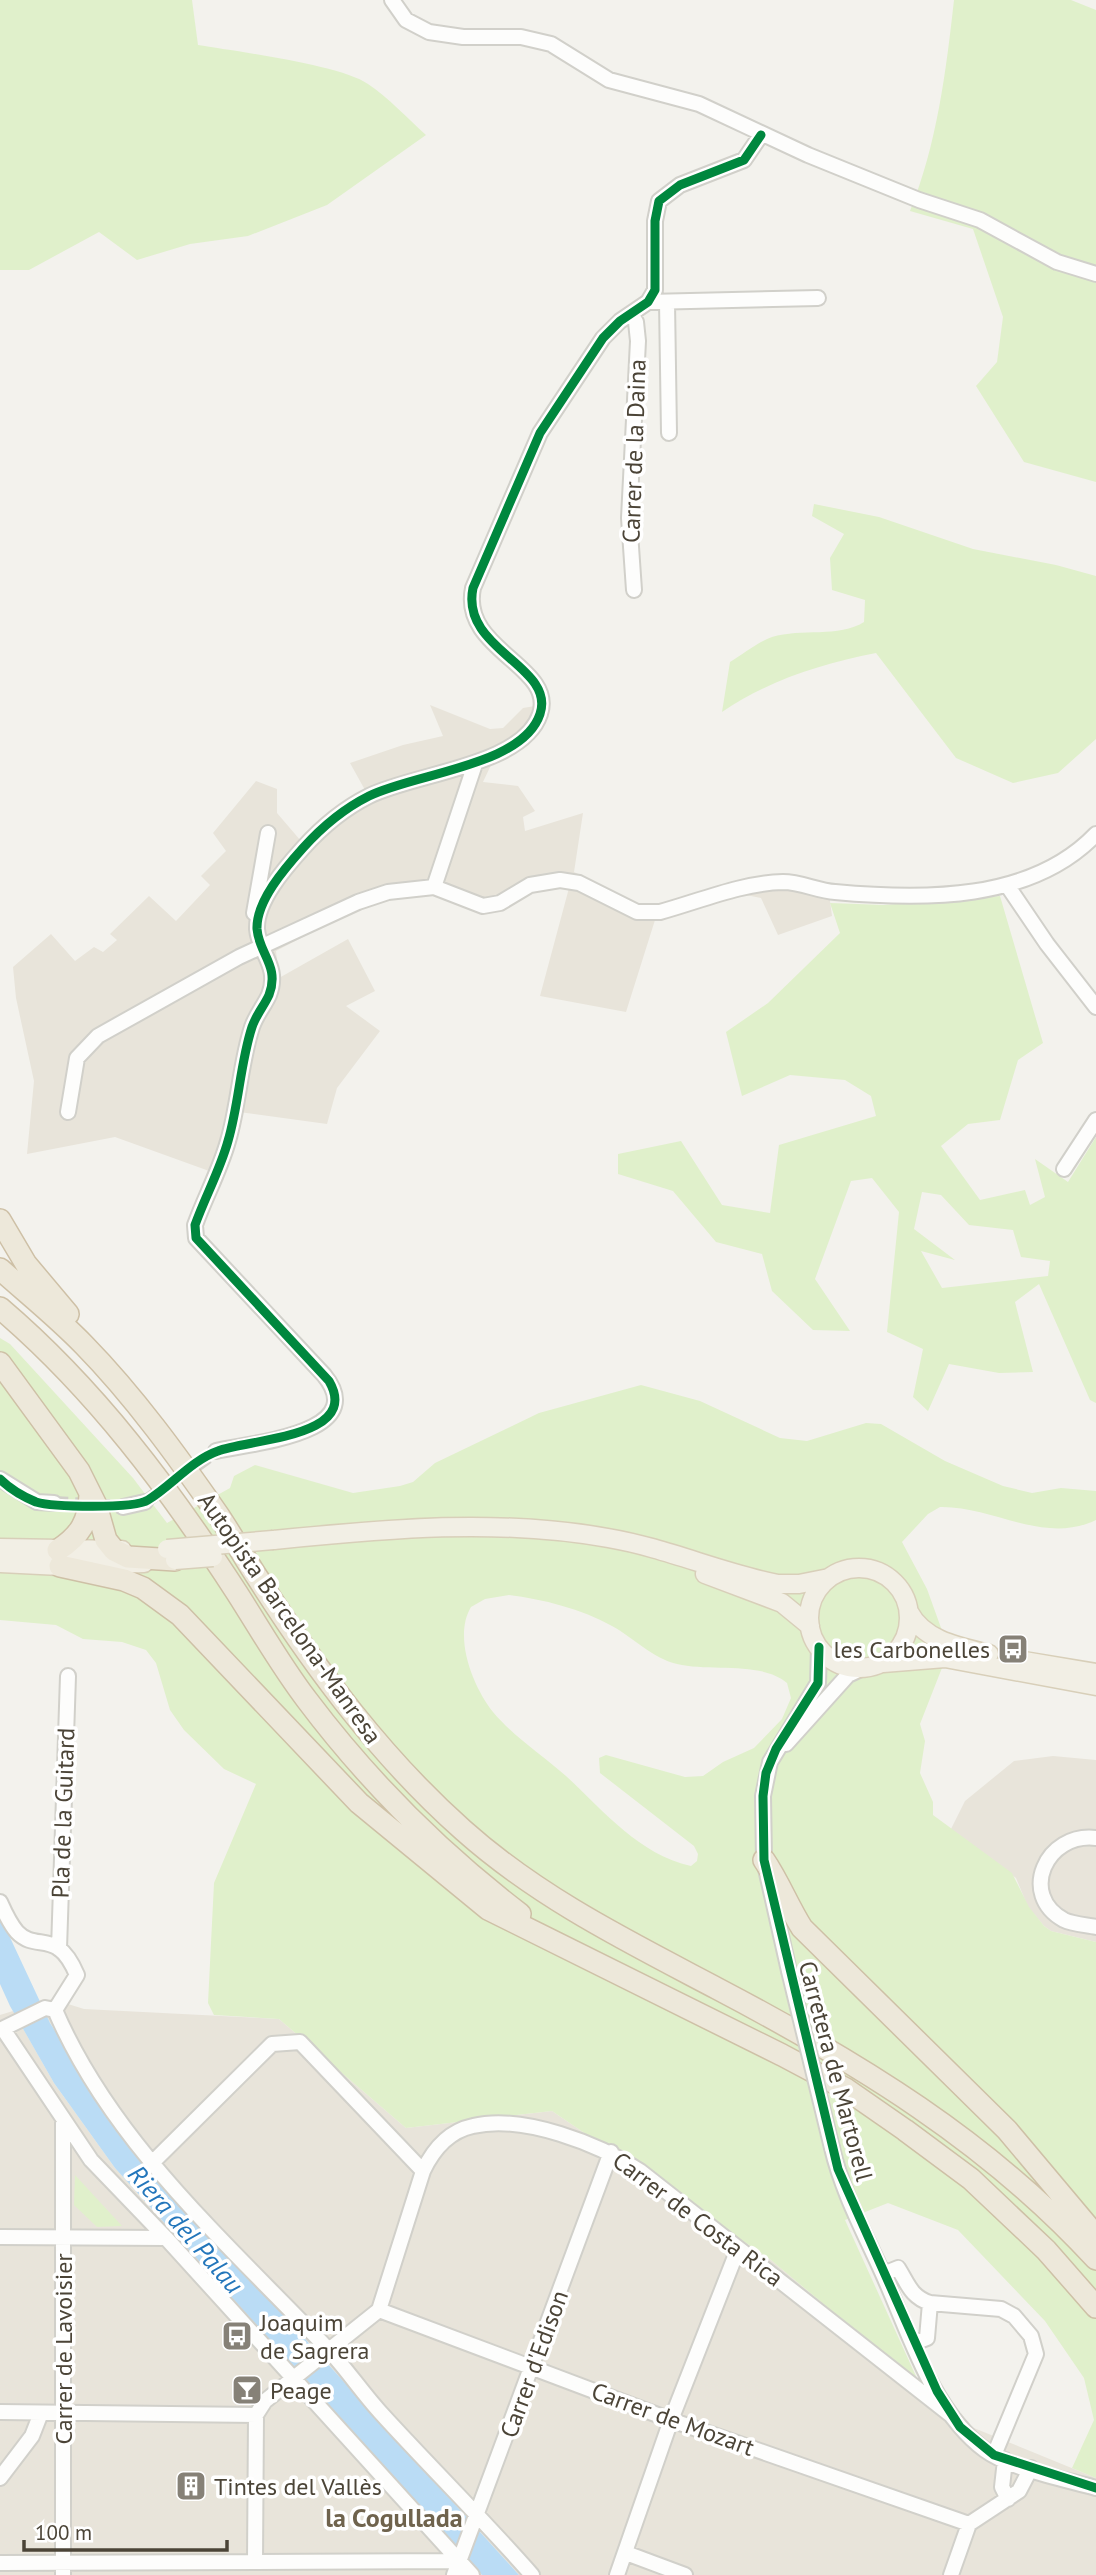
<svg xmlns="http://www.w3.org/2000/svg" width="1096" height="2575" font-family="'PT Sans',sans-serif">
  <rect width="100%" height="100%" fill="#f3f2ed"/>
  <path fill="#e8e4da" d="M430 705 490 729 503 728 523 708 535 706 547 713 541 729 507 759 491 765 483 782 518 786 535 811 523 817 525 831 583 813 574 872 647 908 741 883 828 886 832 916 778 935 761 898 746 895 655 920 626 1012 540 996 569 888 550 885 492 911 473 910 436 895H403L362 906 276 951 279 978 348 939 375 991 346 1006 380 1031 337 1088 327 1124 239 1112 223 1176 115 1137 27 1154 34 1081 16 998 13 967 51 934 75 961 94 947 103 952 117 940 110 934 149 896 176 921 210 885 201 876 226 851 213 833 256 781 277 789V813L301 841 331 810 365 790 350 763 403 745 443 736Z
    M1053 1756 1096 1760V1942L1051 1931 1044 1926 1028 1907 1016 1878 951 1829 965 1801 1014 1761Z
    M52 1999 84 2009 279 2019 406 2128 552 2111 771 2260 969 2426 1096 2478V2575H519L134 2150 50 2023 40 2003Z
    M13 2011 54 2083 115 2168 482 2575H0V2015Z"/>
  <path fill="#e0f0cb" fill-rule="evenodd" d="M0 0H192L198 45C235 51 341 65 368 84 389 98 407 118 426 135L327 205 248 236 190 244 137 260 99 232 29 270H0Z
    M954 0H1071L1096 10V482L1024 462 976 386 997 362 1003 317 973 229 910 211C937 144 946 72 954 0Z
    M814 504 879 517 973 549 1056 565 1096 576V739L1058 773 1013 783 956 758 876 653C821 664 769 680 722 712L730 662C743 654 758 642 772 637 801 628 839 638 864 622L865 600 832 590 830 558 844 534 812 516Z
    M1000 896 1043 1043 1018 1060 1000 1120 968 1124 941 1146 980 1200 1025 1190 1030 1205 1045 1197 1035 1159 1068 1182 1096 1137V1403L1090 1400 1039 1284 1015 1302 1033 1372 999 1373 949 1364 928 1411 913 1397 923 1349 887 1332 899 1212 872 1178 851 1181 815 1279 850 1331 813 1330 772 1291 762 1254 716 1242 673 1191 618 1174V1154L681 1141 722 1205 770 1213 779 1145 876 1116 871 1096 845 1080 790 1075 742 1096 726 1032 768 1003 840 933 830 903 883 905ZM922 1192 941 1195 969 1225 1013 1230 1021 1257 1050 1261 1048 1276 942 1288 921 1251 955 1260 914 1229Z
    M0 1338 10 1344 133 1478 167 1523 230 1488 234 1476 255 1465 353 1493 400 1486 413 1482 435 1463 539 1413 641 1385 700 1401 780 1438 807 1441 866 1423 881 1424 945 1461 1003 1486 1032 1493 1061 1488 1096 1491V1520C1044 1545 993 1506 940 1507L928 1514 902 1542 927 1589 949 1650 920 1724 925 1741 920 1773 933 1802V1815L1012 1873 1029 1907 1044 1926 1051 1931 1096 1942V2478L1072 2468 1094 2420 1084 2378 1045 2321 958 2230 888 2203 845 2220 920 2385 771 2260 552 2111 406 2128 279 2019 214 2015 208 2003 214 1883 256 1784 224 1769 184 1730 170 1710 156 1663 146 1650 122 1642 83 1639 56 1625 0 1620ZM509 1595C542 1599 582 1609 612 1626 634 1638 652 1658 677 1664 711 1672 762 1661 787 1683L791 1698 782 1719 754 1748 723 1762 703 1776 685 1777 606 1755 599 1758 600 1773 694 1846 698 1854 697 1861 691 1866C638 1854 604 1811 566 1776 542 1755 514 1737 493 1712 473 1687 453 1637 471 1607L485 1599Z
    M75 2175 122 2226 97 2227 74 2205Z"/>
  <path fill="#badcf5" d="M0 1916 50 2023 134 2150 519 2575H482L115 2168 54 2083 10 2006 0 1984Z"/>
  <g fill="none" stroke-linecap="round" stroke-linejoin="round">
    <path stroke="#d1cfc9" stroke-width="14" stroke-dasharray="14 7" stroke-linecap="butt" d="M145 1502 216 1451
      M54 1503 123 1507"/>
    <g stroke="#d1d0ca" stroke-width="18">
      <path id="minor" d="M392 0 406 20 429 32 463 37H521L551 44 609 80 699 104 808 155 919 200 980 220 1057 262 1096 274
        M648 302 818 298
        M667 302 669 433
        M631 314 636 322 638 341 629 518 634 590
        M1007 885 1047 944 1096 1007
        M434 887 475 764
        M254 913 268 833
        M68 1112 77 1058 98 1036 239 957 358 902 388 892 434 887 483 906 500 903 530 885 560 880 579 883 637 912H660C700 901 742 883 783 882 801 882 818 891 835 892 922 900 1031 902 1096 834
        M1064 1169 1096 1120
        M216 1451C250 1443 372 1434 324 1375L196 1238 195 1225C205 1197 220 1170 228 1141 239 1104 240 1064 252 1027 256 1015 264 1006 269 995 280 966 259 954 257 929 256 901 285 868 303 848 321 828 345 808 369 796 415 773 523 766 540 714 556 666 460 650 473 588L540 433 603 338 620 321 648 302 655 290V221L659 201 680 185 744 160 761 135
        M0 1479 37 1502 54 1503
        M123 1507 145 1502
        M786 1744 848 1675 865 1667
        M1096 1838C1046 1832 1018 1895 1064 1920 1072 1924 1086 1925 1096 1927
        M0 1902C4 1911 10 1924 17 1932 37 1953 57 1927 77 1975L55 2010
        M59 1949 68 1676
        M789 1971 764 1860 763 1796 770 1762 818 1683 819 1647
        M55 2010C112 2143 227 2243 326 2347 345 2367 361 2391 380 2412 430 2467 483 2519 532 2575
        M3 2029 91 2160 166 2238 472 2575
        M0 2030 45 2008 55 2010
        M832 2148C842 2191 864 2232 882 2272 909 2331 931 2410 985 2450 1011 2469 1064 2479 1096 2488
        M153 2162 272 2044 300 2042 423 2171 379 2310 265 2401 256 2415 255 2562
        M423 2171C433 2150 449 2131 473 2126 523 2114 599 2144 640 2171L952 2416
        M0 2237 166 2238
        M883 2274 898 2268C908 2284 911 2297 930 2303L1001 2309 1014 2316 1031 2336 1036 2354 994 2455
        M379 2310 671 2420 969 2524
        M914 2343 927 2338 930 2303
        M0 2412 256 2415
        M1005 2460 1002 2487 1008 2499
        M0 2478 32 2436 41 2413
        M626 2553 685 2575
        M0 2563 459 2561
        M63 2575V2123
        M454 2575 611 2152
        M617 2575 671 2420 738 2249
        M951 2575 969 2524 1019 2491 1031 2468"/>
    </g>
    <g stroke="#d8cfb9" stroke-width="21">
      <path id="major" d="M273 1540C386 1529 496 1518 608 1538 667 1548 721 1573 778 1584H799L829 1578
        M0 1548 122 1550
        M0 1563 60 1566 144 1563
        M809 1618a50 50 0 1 1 100 0a50 50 0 1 1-100 0Z
        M705 1574 782 1603 810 1626
        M909 1612C924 1641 960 1647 989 1654
        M1024 1661 1096 1673
        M883 1663 945 1658 1096 1686"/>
    </g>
    <g stroke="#cec0a6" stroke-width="24">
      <path id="highway" d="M0 1220 26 1264 68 1314
        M0 1269C28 1294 58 1318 84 1345 134 1396 178 1457 219 1516 233 1537 245 1559 259 1580 317 1671 382 1758 463 1830 539 1898 629 1942 718 1989 857 2062 989 2142 1096 2259
        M0 1308C95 1389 169 1488 237 1593 260 1629 281 1666 307 1700 368 1781 439 1852 520 1914
        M0 1363 79 1471 96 1505 106 1540 114 1550 128 1557 175 1560
        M58 1550C80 1536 89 1521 90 1495
        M60 1566 124 1580 143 1588 180 1615 359 1803 488 1909 782 2055 846 2089 905 2130 971 2179 1046 2250 1096 2307
        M764 1860C779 1882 788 1906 802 1928L1007 2130 1096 2236"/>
    </g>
    <use href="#minor" stroke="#fdfdfc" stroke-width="14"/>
    <use href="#major" stroke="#f2efe5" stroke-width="18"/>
    <use href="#highway" stroke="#ede8da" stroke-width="21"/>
    <g stroke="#d1d0ca" stroke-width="18" stroke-linecap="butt">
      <path id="minor-bridge" d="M789 1971 832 2148"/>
    </g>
    <g stroke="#d8cfb9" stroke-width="21" stroke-linecap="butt">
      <path id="major-bridge" d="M167 1549 273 1540
        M175 1560 213 1557"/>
    </g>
    <use href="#minor-bridge" stroke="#fdfdfc" stroke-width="14"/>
    <use href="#major-bridge" stroke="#f2efe5" stroke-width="18"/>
    <g stroke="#fff" stroke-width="13">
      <path id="cycleway" d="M0 1479C9 1488 24 1497 36 1502 52 1507 134 1509 148 1500 171 1486 192 1460 218 1451 248 1439 362 1438 329 1381L196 1238 195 1225C205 1197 220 1170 228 1141 239 1104 240 1064 252 1027 256 1015 264 1006 269 995 280 966 259 954 257 929 256 901 285 868 303 848 321 828 345 808 369 796 415 773 523 766 540 714 556 666 460 650 473 588L540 433 603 338 620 321 648 302 655 290V221L659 201 680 185 744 160 761 135
        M819 1647 818 1683 776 1749 766 1773 763 1796 764 1860 838 2169 937 2391 960 2427 994 2455 1096 2488"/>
    </g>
    <use href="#cycleway" stroke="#00873e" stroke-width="9"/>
  </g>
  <defs>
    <g id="bus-square" transform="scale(1.575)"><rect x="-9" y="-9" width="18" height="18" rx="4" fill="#868177" stroke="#fff"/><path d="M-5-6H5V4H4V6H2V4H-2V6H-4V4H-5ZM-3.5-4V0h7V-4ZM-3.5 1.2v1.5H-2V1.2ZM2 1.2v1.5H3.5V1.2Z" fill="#fff"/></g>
    <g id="bar-square" transform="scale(1.575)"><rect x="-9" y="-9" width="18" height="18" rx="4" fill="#868177" stroke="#fff"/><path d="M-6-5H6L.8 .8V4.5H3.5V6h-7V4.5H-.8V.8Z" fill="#fff"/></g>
    <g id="building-square" transform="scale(1.575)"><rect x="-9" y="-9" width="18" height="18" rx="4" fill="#868177" stroke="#fff"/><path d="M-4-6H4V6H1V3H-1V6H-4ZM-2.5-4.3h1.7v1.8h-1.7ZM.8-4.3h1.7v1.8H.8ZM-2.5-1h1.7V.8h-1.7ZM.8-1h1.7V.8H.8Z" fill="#fff"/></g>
  </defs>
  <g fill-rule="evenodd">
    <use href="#bus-square" x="1013" y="1649"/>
    <use href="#bus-square" x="237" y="2336"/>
    <use href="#bar-square" x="247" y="2390"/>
    <use href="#building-square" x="191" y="2486"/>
  </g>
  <g text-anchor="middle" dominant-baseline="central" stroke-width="7" stroke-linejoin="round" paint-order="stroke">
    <g font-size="24" fill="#4b4437" stroke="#fff">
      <text transform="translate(634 451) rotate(-88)">Carrer de la Daina</text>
      <text transform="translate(290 1618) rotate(55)">Autopista Barcelona-Manresa</text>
      <text transform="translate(63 1813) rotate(-88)">Pla de la Guitard</text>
      <text transform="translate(836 2071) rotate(75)">Carretera de Martorell</text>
      <text transform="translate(698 2219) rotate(37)">Carrer de Costa Rica</text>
      <text transform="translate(63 2349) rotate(-90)">Carrer de Lavoisier</text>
      <text transform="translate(534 2364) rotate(-70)">Carrer d'Edison</text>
      <text transform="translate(673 2419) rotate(20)">Carrer de Mozart</text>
    </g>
    <g font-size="24" fill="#4b4437" stroke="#fff" text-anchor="start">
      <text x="990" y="1649" text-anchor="end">les Carbonelles</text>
      <text x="260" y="2322">Joaquim<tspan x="260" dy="28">de Sagrera</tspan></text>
      <text x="270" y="2390">Peage</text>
      <text x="214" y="2486">Tintes del Vallès</text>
    </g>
    <g font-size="26" font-style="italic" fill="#2376bb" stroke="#fff">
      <text transform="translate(186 2229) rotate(49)">Riera del Palau</text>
    </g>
    <g font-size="26" font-weight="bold" fill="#6f634d" stroke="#fff">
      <text x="394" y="2517">la Cogullada</text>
    </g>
  </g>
  <path d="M24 2540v10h203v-10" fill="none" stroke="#4b4437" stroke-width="3.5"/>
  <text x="35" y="2540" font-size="21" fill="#4b4437" stroke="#ffffff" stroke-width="5" paint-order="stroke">100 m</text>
</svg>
